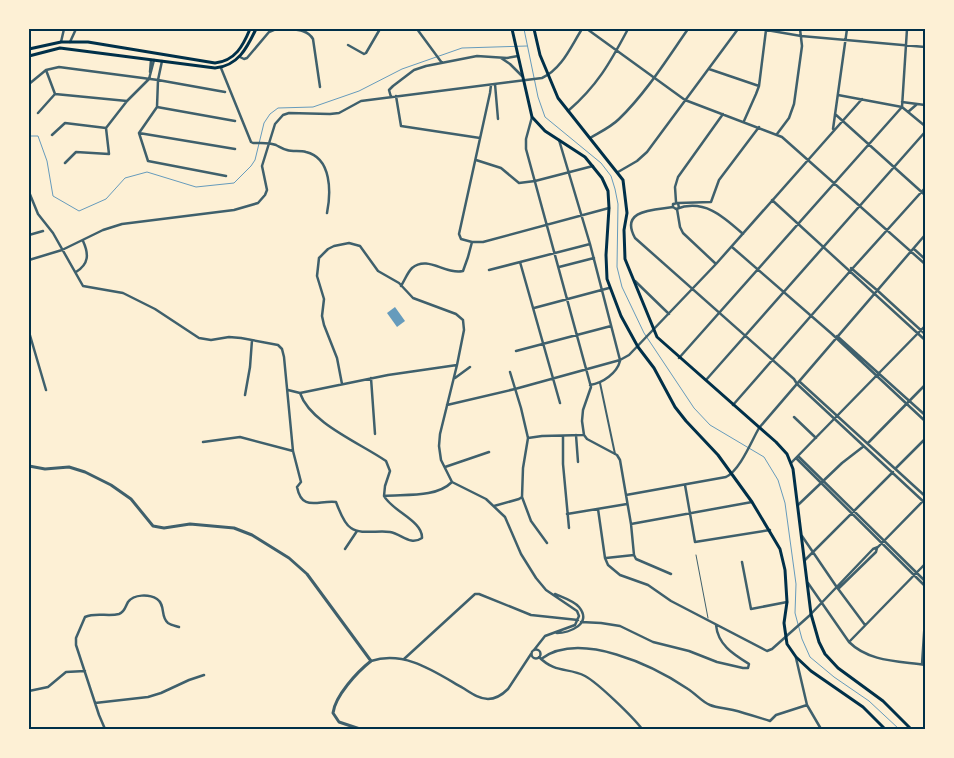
<svg xmlns="http://www.w3.org/2000/svg" width="954" height="758" font-family="Rubik,sans-serif">
  <rect width="100%" height="100%" fill="#fdf0d5"/>
  <path fill="#669bbc" d="M395 307 405 321 397 327 387 313Z"/>
  <g fill="none" stroke-linecap="round" stroke-linejoin="round">
    <path stroke="#669bbc" stroke-width="1" d="M524 29 538 97 545 117 601 163 611 176 615 189 618 204 617 267 622 287 644 333 694 408 710 425 764 457 778 480 785 503 796 584 795 613 802 639 810 657 834 677 869 701 899 729
      M29 136H38L47 161 53 196 79 211 106 199 125 178 147 172 196 187 234 183 251 166 255 160 264 123 270 114 278 108 313 107 359 91 402 69 462 48 527 46"/>
    <path stroke="#3f606c" stroke-width="1" d="M696 555 708 618"/>
    <path stroke="#3f606c" stroke-width="2" d="M600 383 615 454"/>
    <path stroke="#3f606c" stroke-width="2.5" d="M286 29C296 30 307 29 313 39L320 87
      M417 29 442 63
      M587 29 685 100 782 137 925 264
      M761 29 801 36 925 47
      M61 42 64 29
      M70 42 76 29
      M348 45 364 54 366 53 380 29
      M240 57 244 59 247 58 269 32 276 29
      M501 58 510 64 522 76
      M162 61 158 80 157 107 139 133 148 161 226 176
      M221 68 251 142 253 143C261 143 269 142 276 145 280 147 283 149 287 150 293 152 300 150 306 152 332 158 331 193 327 213
      M709 69 759 86
      M46 70 55 94 127 101
      M150 72 151 60
      M29 84 46 70 59 67 158 80 225 92
      M495 84 498 119
      M491 85 490 93 459 234 461 239 472 242H483L609 208
      M838 95 902 107 925 126
      M396 96 401 126 480 138
      M391 97 389 90 393 86 414 70 426 66 477 56 507 58 518 56
      M902 102 925 105
      M157 107 235 121
      M902 107 907 29
      M568 111C597 86 610 63 628 29
      M908 112 916 105
      M38 113 55 94
      M835 114 925 195
      M532 117 526 139V149L591 387 583 410 582 421 584 435 587 439 617 455 620 460 631 524 634 555
      M744 121 756 94 759 86 766 30
      M833 129 847 29
      M139 133 235 149
      M777 134 789 118 794 104 802 46 800 29
      M52 135 65 123 106 128
      M590 138C600 132 611 127 619 119 646 93 667 59 688 29
      M559 140 590 244 620 360
      M476 160 501 168 519 183 535 181 593 166
      M65 163 76 152 109 154 106 128 127 101 149 79 154 60
      M618 172 637 161 647 152 738 29
      M29 192 38 214 53 233 83 286 123 293 155 309 199 338 211 340 229 337 241 338 278 345 282 349 284 357 293 451 301 482 297 487C302 512 318 500 336 502 339 510 344 524 351 528 361 535 378 530 390 532 402 534 410 546 422 538 423 521 392 511 384 496L385 486 390 471 386 461C360 443 310 423 300 393
      M772 200 925 340
      M676 202 675 187 678 177 723 114
      M678 203 711 202 719 180 759 127
      M673 207C655 210 619 209 635 238L794 379 797 384 925 503
      M679 208 678 203 673 204V207L676 209C704 198 724 217 743 234
      M677 209 680 227 683 233 716 264
      M29 235 43 231
      M732 247 832 334 925 421
      M914 249 925 259
      M29 260 62 250 103 230 122 224 234 210 258 203 265 195 267 190 262 166 275 124 283 115 289 113 330 114 339 113 361 101 542 78C562 69 571 46 582 29
      M520 262 560 403
      M559 267 594 258
      M851 268 878 291 925 334
      M489 270 590 244
      M76 272C89 264 89 254 83 241
      M635 281 669 314
      M401 286C405 280 407 273 412 268 428 255 445 275 463 271L468 257 472 242
      M534 308 609 288
      M29 332 46 390
      M837 336 925 415
      M516 351 611 326
      M679 358 902 107
      M510 372 521 408 528 438 523 468 522 497 531 521 547 543
      M371 378 375 434
      M455 378 470 367
      M706 380 925 132
      M800 382 925 496
      M342 384 337 358 324 325 322 316 324 299 317 276 319 258 328 249 334 246 349 243 360 246 378 271 399 283 413 298 456 314 463 320 464 330 457 365 440 434 439 446 441 460 452 482 486 499 505 517 521 554 536 578 546 590 577 611 579 616 575 625 545 636 534 650
      M590 385C603 383 617 373 620 361
      M288 390 300 393 388 375 457 365
      M245 395 250 367 252 340
      M447 405 515 389 620 360 629 355 716 264 862 99
      M733 405 852 269 925 188
      M794 417 816 438
      M576 435 578 462
      M563 436V464L569 528
      M528 438 542 436 583 435
      M203 442 240 437 293 451
      M868 443 925 385
      M798 456 925 581
      M796 458 925 586
      M791 463 925 326
      M445 467 489 452
      M896 468 925 439
      M685 485 695 542 770 530
      M626 495 726 477C740 470 751 442 759 428L925 235
      M384 496C405 494 436 498 452 482
      M798 505 842 463 864 446
      M494 506 519 499 522 497
      M598 509 605 558 608 565 620 575 648 585 671 601 767 651 772 649 809 616 873 549 878 547 925 499
      M567 514 627 504
      M631 524 752 502
      M802 536 836 586 865 625
      M345 549 357 531
      M634 555 636 559 671 574
      M606 558 634 555
      M805 560 893 472
      M742 562 751 609 787 602
      M29 576V577
      M808 583 849 642C869 662 899 661 925 665
      M838 589 876 552 877 548
      M555 594C562 597 574 601 579 607 593 624 569 633 557 633
      M581 622 601 623 620 626 653 642 689 651 717 662 743 668H748L749 664C733 654 718 645 716 625
      M849 642 925 564
      M531.5 654a4.5 4.5 0 1 1 9 0a4.5 4.5 0 1 1-9 0Z
      M539 657C556 674 568 667 585 676 598 683 633 717 642 729
      M796 658 807 705 821 729
      M404 659 475 594H479L531 615 578 620
      M541 659C580 630 654 666 688 689 696 694 702 702 710 705 717 708 725 708 733 710 745 713 757 717 770 721L776 715 807 705
      M371 661C405 650 435 672 463 688 471 693 479 699 488 699 496 699 502 695 508 689L531 654
      M922 664 925 619
      M29 691 48 687 66 672 85 671
      M95 703 148 697 161 693 189 680 204 675
      M105 729 99 715 76 645V638L85 617C96 612 108 617 119 614 125 612 125 607 128 602 134 594 149 594 157 599 166 605 160 617 168 623 171 625 176 626 179 627"/>
    <path stroke="#3f606c" stroke-width="3" d="M29 466 45 469 69 467 85 472 111 485 131 499 153 526 164 528 190 524 234 528 252 535 289 558 307 574 371 661C357 672 335 696 333 713L339 722 360 729"/>
    <path stroke="#003049" stroke-width="3" d="M512 29 532 117 545 131 585 157 602 178 608 191 609 208 606 255 607 279 621 316 638 347 654 368 675 407 686 421 718 455 752 502 780 549 785 570 787 602 784 623 787 644 796 657 811 671 863 707 885 729
      M534 29 540 55 558 98 623 180 627 213 624 230 625 259 657 337 776 442 787 454 793 469 811 614 819 642 825 654 838 668 883 701 911 729
      M29 49 61 42H88L215 63C235 61 243 46 250 29
      M29 56 60 48 215 68C238 66 247 48 256 29"/>
  </g>
  <rect width="954" height="758" fill="none" stroke="#fdf0d5" stroke-width="60"/>
  <rect x="30" y="30" width="894" height="698" fill="none" stroke="#003049" stroke-width="2"/>
</svg>
